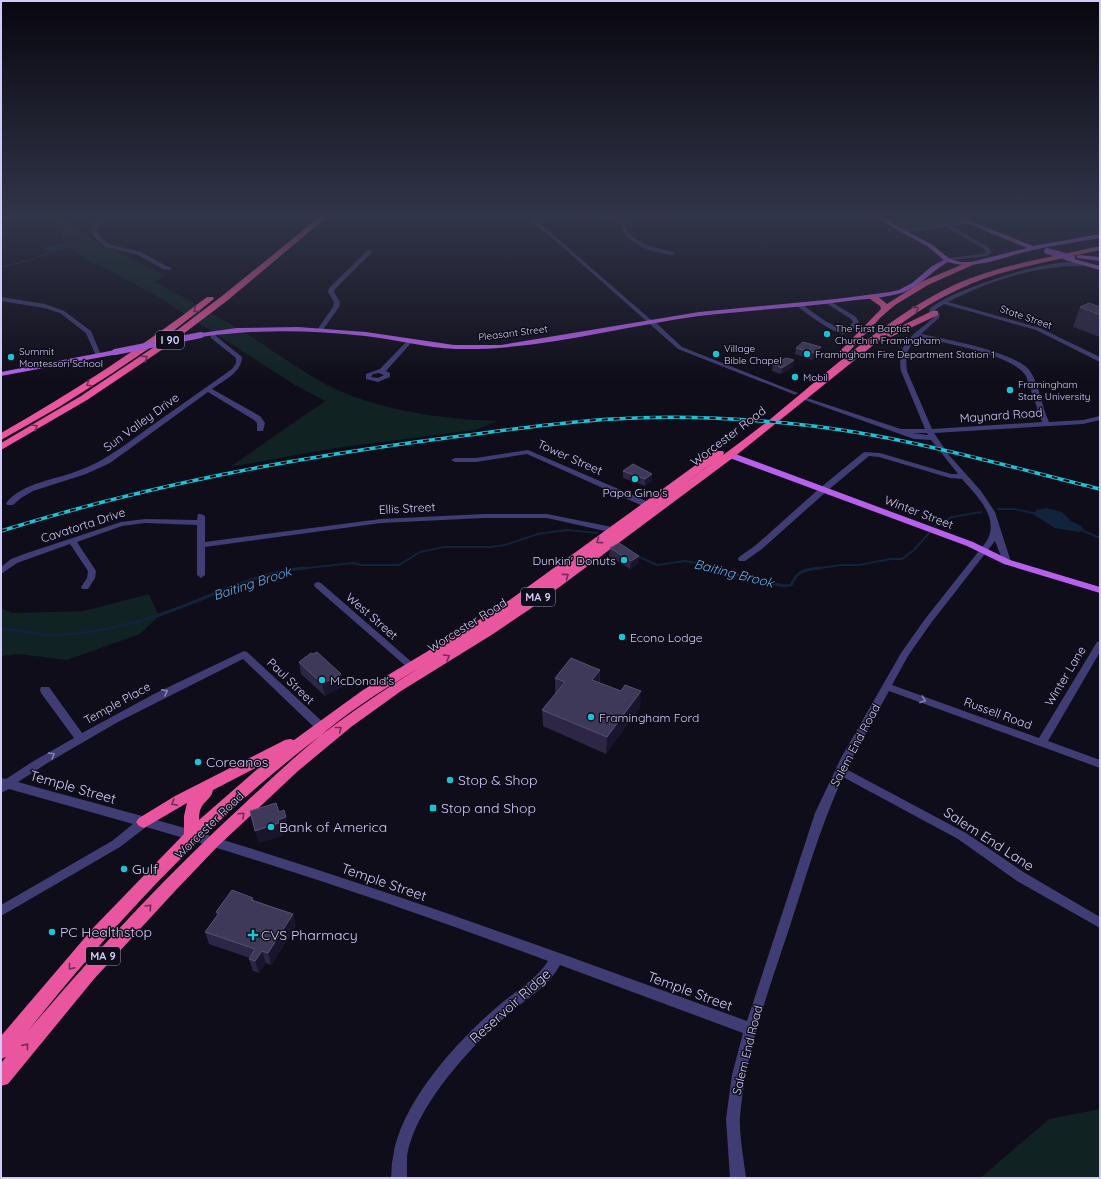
<svg xmlns="http://www.w3.org/2000/svg" width="1101" height="1179" font-family="Quicksand,sans-serif">
  <rect width="100%" height="100%" fill="#0f0d19"/>
  <path fill="#102222" d="M42 216H65L76 232H78L166 276 155 282C187 299 219 317 250 336 283 357 315 382 352 396 398 413 448 419 498 421L475 430 335 448 230 467 325 401 295 385 160 298 100 265C88 263 77 253 66 245L68 244 61 238 63 237 51 219Z
    M548 216H657L630 219Z
    M879 216H947L961 222 905 229Z
    M149 594 159 616 140 634 67 660 19 654 1 656V608L13 613 84 611Z
    M1100 1109V1178H980L1049 1119Z"/>
  <path fill="#12243c" d="M58 243 68 244 69 248 51 252 42 248Z
    M1047 508 1062 512 1071 521 1082 526 1083 530 1079 532 1055 528 1034 515 1036 510Z"/>
  <g fill="none" stroke-linecap="round" stroke-linejoin="round">
    <path stroke="#12243c" stroke-width="1.5" d="M1 267 30 260 51 252"/>
    <path stroke="#12243c" stroke-width="2" d="M998 509H1015L1037 514
      M935 526 952 517 981 512
      M1081 530 1100 538
      M637 556 657 565 685 561 714 566 719 569
      M298 569 353 563 361 565H399L420 552 444 547H491L505 545 538 534 567 530 597 533
      M814 569 841 565H859L891 559H902L914 550 929 533"/>
    <path stroke="#12243c" stroke-width="3" d="M717 568 725 572 784 586 791 585C798 570 804 570 820 568
      M1 628C17 630 33 634 49 635 81 636 129 625 159 615 207 599 253 573 304 568"/>
    <path fill="#3f3d73" fill-rule="evenodd" d="M100 216H106L98 223 97 231C108 251 125 245 143 253 153 258 161 264 171 268V270L163 269 138 255 106 247 96 239 91 231 93 223Z
      M507 216H541L632 219 674 216 672 218 627 222V230C638 245 656 248 674 252L675 253 672 255C652 252 634 247 621 230L622 222 535 219 650 319 653 320 682 347 798 393 795 395 793 394 678 349 556 241 532 222 530 218H510Z
      M969 220 972 222 971 223 952 226 988 247 992 252 987 256 946 261 945 260 948 258 983 254 986 252 984 249 946 227 904 233 901 231 904 229Z
      M368 250 373 251 335 289 334 292 340 302 339 307 322 331H318L317 330 333 307 334 302 328 292 329 288Z
      M1068 262H1083L1086 264 1083 266C1037 265 989 281 948 302L1040 328 1100 357V362L1036 330 944 304 935 310 940 314 939 318 921 334C944 339 1017 352 1030 371 1040 386 1041 405 1049 422L1083 420 1100 416V420L1083 424 934 433 949 455 981 491 995 512 1011 562 1007 565 1004 564 995 541 931 623 908 656 892 685 1039 738 1097 642 1100 641V652L1048 741 1100 760V768L889 691 846 769 966 833 1025 873 1100 917V928L1017 881 958 839 843 777C820 827 805 880 788 932 768 992 745 1054 740 1117 739 1135 744 1160 746 1178H730L726 1119 732 1075 743 1033 560 965C548 987 526 999 507 1015 471 1046 414 1108 407 1157 407 1164 407 1171 407 1178H391C392 1171 391 1164 393 1157 400 1104 457 1041 497 1007 514 992 535 981 548 961 416 912 282 866 146 827L120 847 1 916V905L112 841 133 824 9 789 1 793V778L6 779 32 762 74 738 41 693 40 690 41 687H49L82 733 154 694 244 651 247 652 325 724 326 727 325 730H317L243 659 118 722 49 762 18 782C89 802 162 820 233 843 406 896 576 959 747 1021L815 813 841 758 901 653 925 619 986 542C1001 519 977 496 962 479L950 478 879 457 869 456 827 491 762 549 745 561H739L738 559 739 557 756 545 821 487 864 452 880 453 951 474H958L931 440 914 439 799 398 802 396 804 397 901 429H925L901 371C896 341 915 335 934 317V315L929 311 930 308C944 298 959 292 975 286 1005 275 1035 265 1068 262ZM918 337C943 343 1013 354 1026 376L1042 422 932 429 907 371C905 357 907 347 918 337ZM913 433H927L928 435Z
      M1 297 45 304 64 311 91 331 101 355 96 356 86 333 60 313 44 308 1 301Z
      M828 300 856 317 859 322C855 327 851 332 844 334 836 335 802 311 795 304L800 303 825 321 843 330 848 328 853 322 851 319 826 303 825 302Z
      M210 332H214L216 336 242 357C242 372 223 381 212 389L260 416 265 423 263 431H257V423L254 420 208 392 110 463 86 474 33 491 21 498 13 505H7L6 503C23 482 56 480 80 470 105 461 126 444 147 429 175 409 204 389 232 369L236 363V358L211 338Z
      M410 339 412 340V342L386 371 390 373V377L378 382 366 379V374L380 369 408 340ZM379 373 384 375 378 378 371 377 373 374Z
      M528 450 651 503 652 505 648 507H645L527 454 476 462H455L451 460 455 458H476Z
      M198 514H201L205 516V542L381 519 484 514H547L617 528 618 530 614 533 547 518H484L381 523 205 547V575L201 578 197 575V525L145 523 122 526 77 542 96 571 95 578 88 589H82L81 587 87 578 88 571 70 544 17 563 1 574V567L11 559 24 554 121 522 145 519 197 520Z
      M318 582 321 583 414 664 416 666 414 668H408L315 587 314 585 315 583Z"/>
    <path fill="#b660eb" fill-rule="evenodd" d="M872 216H879L931 244 950 259 961 262H971L1027 248 950 216H957L1033 246 1100 234V238C1078 242 1055 245 1033 250 1005 256 976 271 948 262 931 271 919 288 901 293 884 298 865 299 848 301 798 308 748 310 699 316 619 327 536 351 456 349 426 348 395 339 365 336 310 330 256 329 201 337L197 335 201 333 237 328 298 327 366 332 454 345H501L699 312 836 299 890 292 899 290 912 283 932 266 944 260 927 246Z
      M1079 255 1100 257V261L1077 258 1076 257Z
      M1067 257 1100 266V270L1065 260 1064 259Z
      M115 350H118V354L1 376V372Z
      M730 452 973 542 1010 560 1100 587V593L1004 564 967 546 727 457 726 455Z"/>
    <path fill="#e9559e" fill-rule="evenodd" d="M321 216H328L228 300 166 347 87 400 1 450V443L81 396 160 343 222 296Z
      M1100 246V250C1066 258 1031 264 998 274 960 286 924 305 893 330L932 311H938V315L893 336 890 337 886 335 734 457 530 609 493 634 401 691 351 727 298 771 218 846 175 891 94 979 8 1084 1 1086V1063L6 1057 1 1059V1036L94 927 184 834V816L187 803 144 828 139 826 136 822 139 818 175 796 285 740 290 739 294 740 363 690 468 627 511 599 715 451H723L724 453 723 455 684 484C716 460 749 437 780 411 835 366 889 316 954 285 997 265 1053 257 1100 246ZM438 657C405 676 372 696 341 719 306 746 275 775 243 805 166 876 96 951 28 1031 146 884 274 752 438 657ZM263 764 199 820C199 800 211 802 213 790Z
      M968 262H971L975 264 928 285 895 305 881 317 844 357H838L837 355 838 353 881 309 880 306 870 299V295H876L887 304 923 281Z
      M207 297H213L214 299 163 339 111 374 59 407 1 440V433C73 392 142 347 207 297Z"/>
    <g stroke="#1bc4d5" stroke-width="3.5">
      <path id="rail" d="M1 531C148 485 293 458 446 438 501 431 557 422 613 419 676 415 741 418 804 425 904 436 1002 465 1100 489"/>
    </g>
    <use href="#rail" stroke="#0f0d19" stroke-width="2" stroke-dasharray="6" stroke-linecap="butt"/>
    <path stroke="#b660eb" stroke-width="6" d="M1047 251 1072 258
      M115 352 201 335"/>
  </g>
  <path fill="#2d2745" d="M1080 307H1100V337L1073 327Z
    M796 348 820 354 812 360 795 354Z
    M773 364 793 367 781 374 772 371Z
    M623 471 652 474V481L645 486 623 478Z
    M610 548 639 563 630 569 609 556Z
    M299 662 341 674 343 686 325 696 301 674Z
    M600 670V683L640 707 606 754 543 726 542 710 555 694V678Z
    M253 898 254 900 293 914 296 926 271 965 266 963 259 973 253 971 249 959 250 958 209 944 205 932 217 916 216 912Z"/>
  <path fill="#1a152c" d="M821 347 820 354 812 360 813 353Z
    M794 360 793 367 781 374 782 368Z
    M652 474V481L645 486V479Z
    M639 556V563L630 569 631 561Z
    M600 670 599 686 592 680Z
    M341 674 343 686 325 696 322 684Z
    M641 691 640 707 606 754 607 737Z
    M286 817 289 830 282 832 283 836 259 843 255 831 278 820Z
    M293 914 296 926 271 965 268 953Z
    M262 951 266 963 259 973 255 961Z"/>
  <path fill="#3f3959" stroke="#565072" d="M1089 303 1100 307V315L1080 307Z
    M803 342 821 347 813 353 796 348Z
    M786 358 794 360 782 368 773 364Z
    M633 464 652 474 645 479 623 471Z
    M619 543 639 556 631 561 610 548Z
    M317 652 341 674 322 684 299 662 311 653 313 654Z
    M571 658 600 670 592 680 621 691 625 685 641 691 607 737 542 710 565 682 555 678Z
    M276 803 279 812 284 810 286 817 278 820 279 823 255 831 250 811Z
    M232 890 253 898 251 900 293 914 268 953 262 951 255 961 249 959 255 949 205 932 219 913 216 912Z"/>
  <defs><path id="oneway-chevron" d="M-2-3.5L2.5 0L-2 3.5" fill="none" stroke-width="1.6" stroke-linecap="round" stroke-linejoin="round"/></defs>
  <g stroke="#712d55">
    <use href="#oneway-chevron" transform="translate(916 309) rotate(-33)"/>
    <use href="#oneway-chevron" transform="translate(196 310) rotate(142)"/>
    <use href="#oneway-chevron" transform="translate(145 358) rotate(-34)"/>
    <use href="#oneway-chevron" transform="translate(89 384) rotate(148)"/>
    <use href="#oneway-chevron" transform="translate(35 427) rotate(-30)"/>
    <use href="#oneway-chevron" transform="translate(599 541) rotate(144)"/>
    <use href="#oneway-chevron" transform="translate(566 576) rotate(-36)"/>
    <use href="#oneway-chevron" transform="translate(447 657) rotate(-30)"/>
    <use href="#oneway-chevron" transform="translate(339 729) rotate(-38)"/>
    <use href="#oneway-chevron" transform="translate(174 803) rotate(150)"/>
    <use href="#oneway-chevron" transform="translate(242 815) rotate(-43)"/>
    <use href="#oneway-chevron" transform="translate(149 907) rotate(-46)"/>
    <use href="#oneway-chevron" transform="translate(71 967) rotate(130)"/>
    <use href="#oneway-chevron" transform="translate(26 1046) rotate(-51)"/>
  </g>
  <g stroke="#8884b6">
    <use href="#oneway-chevron" transform="translate(165 692) rotate(-27)"/>
    <use href="#oneway-chevron" transform="translate(923 700) rotate(20)"/>
    <use href="#oneway-chevron" transform="translate(52 755) rotate(-31)"/>
  </g>
  <linearGradient id="sky" x2="0" y2="1"><stop stop-color="#08070e"/><stop offset="0.57" stop-color="#313549"/><stop offset="1" stop-color="#313549" stop-opacity="0"/></linearGradient>
  <rect width="1101" height="381" fill="url(#sky)"/>
  <g fill="#1bc4d5" stroke="#0f0d19" stroke-width="1.5">
    <circle cx="827" cy="334" r="4"/>
    <circle cx="716" cy="354" r="4"/>
    <circle cx="807" cy="354" r="4"/>
    <circle cx="11" cy="357" r="4"/>
    <circle cx="795" cy="377" r="4"/>
    <circle cx="1010" cy="390" r="4"/>
    <circle cx="635" cy="479" r="4"/>
    <circle cx="624" cy="560" r="4"/>
    <circle cx="622" cy="637" r="4"/>
    <circle cx="322" cy="680" r="4"/>
    <circle cx="591" cy="717" r="4"/>
    <circle cx="198" cy="762" r="4"/>
    <circle cx="450" cy="780" r="4"/>
    <rect x="429" y="804" width="8" height="8" rx="2"/>
    <circle cx="271" cy="827" r="4"/>
    <circle cx="124" cy="869" r="4"/>
    <circle cx="52" cy="932" r="4"/>
    <path d="M251 929h4v4h4v4h-4v4h-4v-4h-4v-4h4z"/>
  </g>
  <g text-anchor="middle" dominant-baseline="central" stroke-width="3" stroke-linejoin="round" paint-order="stroke">
    <g font-size="10" fill="#d0cbf8" stroke="#0f0d19">
      <text transform="translate(1026 317) rotate(19)">State Street</text>
      <text transform="translate(513 333) rotate(-7)">Pleasant Street</text>
    </g>
    <g font-size="10" fill="#d0cbf8" stroke="#0f0d19" text-anchor="start">
      <text x="835" y="328">The First Baptist<tspan x="835" dy="12">Church in Framingham</tspan></text>
      <text x="724" y="348">Village<tspan x="724" dy="12">Bible Chapel</tspan></text>
      <text x="19" y="351">Summit<tspan x="19" dy="12">Montessori School</tspan></text>
      <text x="815" y="354">Framingham Fire Department Station 1</text>
      <text x="803" y="377">Mobil</text>
      <text x="1018" y="384">Framingham<tspan x="1018" dy="12">State University</tspan></text>
    </g>
    <g fill="#0f0d19" stroke="#9692b5" stroke-width="1">
      <rect x="156" y="331" width="28" height="18" rx="3"/>
      <rect x="521" y="588" width="34" height="18" rx="3"/>
      <rect x="86" y="947" width="34" height="18" rx="3"/>
    </g>
    <g font-size="11" font-weight="bold" fill="#d0cbf8">
      <text x="170" y="340">I 90</text>
      <text x="538" y="597">MA 9</text>
      <text x="103" y="956">MA 9</text>
    </g>
    <g font-size="12" fill="#d0cbf8" stroke="#0f0d19">
      <text transform="translate(1001 415) rotate(-4)">Maynard Road</text>
      <text transform="translate(141 422) rotate(-36)">Sun Valley Drive</text>
      <text transform="translate(728 436) rotate(-37)">Worcester Road</text>
      <text transform="translate(570 457) rotate(24)">Tower Street</text>
      <text transform="translate(407 508) rotate(-3)">Ellis Street</text>
      <text transform="translate(919 512) rotate(21)">Winter Street</text>
      <text transform="translate(83 525) rotate(-18)">Cavatorta Drive</text>
      <text transform="translate(372 616) rotate(41)">West Street</text>
      <text transform="translate(467 625) rotate(-32)">Worcester Road</text>
      <text transform="translate(1065 676) rotate(-59)">Winter Lane</text>
      <text transform="translate(291 681) rotate(44)">Paul Street</text>
      <text transform="translate(117 703) rotate(-29)">Temple Place</text>
      <text transform="translate(998 713) rotate(20)">Russell Road</text>
      <text transform="translate(855 745) rotate(-62)">Salem End Road</text>
      <text transform="translate(209 825) rotate(-44)">Worcester Road</text>
      <text transform="translate(747 1050) rotate(-76)">Salem End Road</text>
    </g>
    <g font-size="12" fill="#d0cbf8" stroke="#0f0d19" text-anchor="start">
      <text x="635" y="492" text-anchor="middle">Papa Gino's</text>
      <text x="616" y="560" text-anchor="end">Dunkin' Donuts</text>
      <text x="630" y="637">Econo Lodge</text>
      <text x="330" y="680">McDonald's</text>
      <text x="599" y="717">Framingham Ford</text>
    </g>
    <g font-size="13" font-style="italic" fill="#66afec" stroke="#0f0d19">
      <text transform="translate(734 573) rotate(14)">Baiting Brook</text>
      <text transform="translate(252 583) rotate(-18)">Baiting Brook</text>
    </g>
    <g font-size="14" fill="#d0cbf8" stroke="#0f0d19" text-anchor="start">
      <text x="206" y="762">Coreanos</text>
      <text x="458" y="780">Stop &amp; Shop</text>
      <text x="441" y="808">Stop and Shop</text>
      <text x="279" y="827">Bank of America</text>
      <text x="132" y="869">Gulf</text>
      <text x="60" y="932">PC Healthstop</text>
      <text x="261" y="935">CVS Pharmacy</text>
    </g>
    <g font-size="14" fill="#d0cbf8" stroke="#0f0d19">
      <text transform="translate(73 787) rotate(16)">Temple Street</text>
      <text transform="translate(989 839) rotate(33)">Salem End Lane</text>
      <text transform="translate(384 882) rotate(19)">Temple Street</text>
      <text transform="translate(690 991) rotate(20)">Temple Street</text>
      <text transform="translate(510 1006) rotate(-42)">Reservoir Ridge</text>
    </g>
  </g>
  <rect width="1101" height="1179" fill="none" stroke="#d0cbf8" stroke-width="4"/>
</svg>
